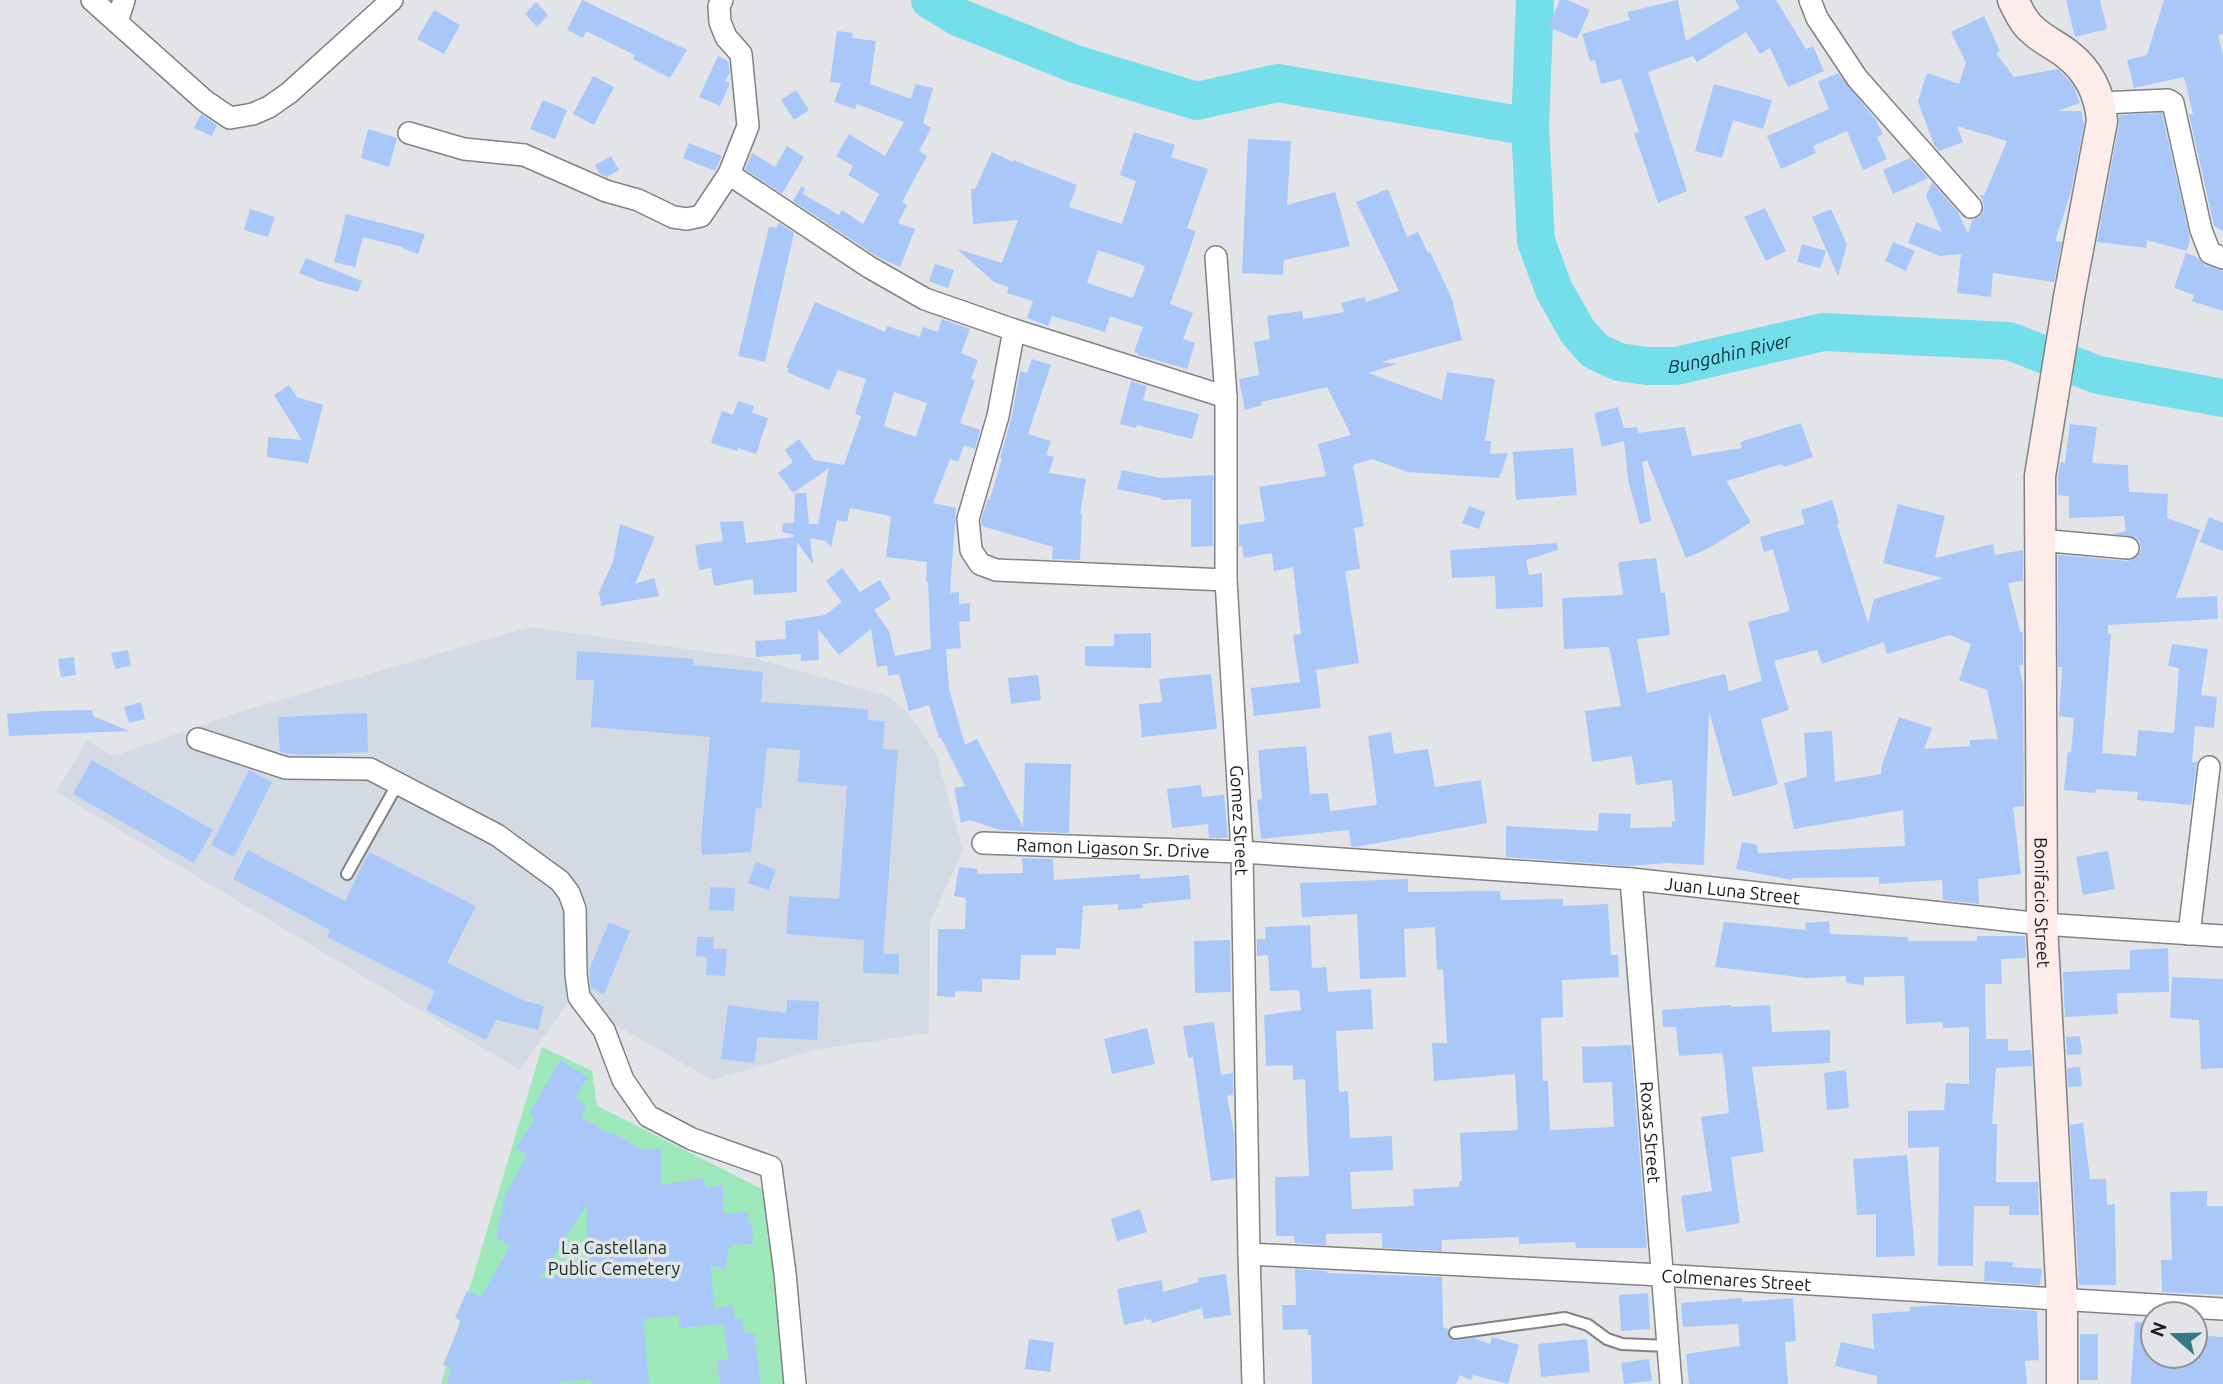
<svg xmlns="http://www.w3.org/2000/svg" width="2223" height="1384" font-family="Ubuntu,sans-serif">
  <rect width="100%" height="100%" fill="#e2e4e7"/>
  <path fill="#d4dae4" d="M530 627 758 659 890 697 907 712 936 753 963 850 930 922 929 1033 818 1049 712 1080 570 999 520 1070 56 792 87 741 114 756 245 710Z"/>
  <path fill="#9ce8bb" d="M542 1047 592 1071 597 1106 766 1191 784 1384H441Z"/>
  <g fill="none" stroke-linecap="round" stroke-linejoin="round">
    <g stroke="#75deeb" stroke-width="38">
      <path d="M930 0 958 17 1075 64 1197 101 1278 83 1530 127"/>
      <path id="s1" d="M1535 0 1530 127 1536 241 1554 290 1578 332 1595 351 1619 362 1647 366H1676L1823 332 2009 341 2098 375 2223 398"/>
    </g>
  </g>
  <path fill="#aac7fa" fill-rule="evenodd" d="M582 0 687 50 670 78 633 59 635 55 586 31 583 38 567 30Z
    M1560 0H1567L1590 10 1577 39 1548 27Z
    M1678 0 1686 41 1740 8 1735 0H1776L1806 49 1813 46 1824 71 1788 87 1770 48 1760 54 1746 32 1697 62 1693 56 1648 72 1687 191 1658 203 1634 133 1639 132 1621 79 1601 84 1595 60 1590 61 1582 34 1630 20 1627 12Z
    M2066 0H2100L2107 29 2075 37Z
    M2164 0H2223V34L2218 35 2223 54V231L2214 226 2189 114H2193L2184 77 2134 88 2127 60 2147 55Z
    M536 2 548 15 537 27 525 14Z
    M434 10 460 25 444 54 417 39Z
    M1984 16 2000 51 1996 53 2014 77 2058 69 2073 85 2080 103 2057 111H2081L2084 124 2071 192 2055 241 2062 242 2054 282 1993 273 1991 297 1957 293 1961 254 1940 256 1908 243 1916 222 1942 232 1926 196 1932 182 1958 212 1968 234 1972 220 1979 217 1983 212 1984 205 1980 194 1984 196 2007 141 1957 126 1963 142 1939 151 1934 145 1918 101 1927 73 1959 84 1966 63 1951 32Z
    M837 31 853 33 852 38 876 41 870 84 911 99 915 84 933 88 923 123 931 128 919 151 927 156 902 202 907 205 898 223 915 229 900 267 876 256 793 201 801 187 805 188 803 194 839 215 842 210 863 224 879 194 848 175 853 166 836 156 849 134 885 156 904 122 857 104 855 109 834 102 841 83 830 82Z
    M718 56 728 61 730 72 725 81 730 83 720 106 699 97Z
    M1838 73 1876 120 1883 134 1877 137 1887 159 1863 170 1847 131 1813 146 1816 153 1781 169 1767 136 1829 109 1818 82Z
    M593 76 614 87 594 125 573 114Z
    M1714 84 1772 100 1763 129 1733 120 1722 158 1695 151Z
    M796 90 809 110 794 120 781 100Z
    M543 100 567 110 555 139 530 129Z
    M2162 113 2190 238 2187 251 2147 240 2146 248 2097 242 2119 124V115Z
    M201 114 217 125 212 136 194 128Z
    M368 129 397 138 389 167 361 158Z
    M1134 132 1175 145 1171 157 1208 169 1187 228 1196 231 1170 304 1193 313 1183 339 1195 343 1187 369 1138 355V353L1134 352 1143 327 1110 316 1105 332 1052 316 1048 326 1027 318 1033 301 1007 293 1009 287 994 282 957 249 1002 263 1018 220 973 224 971 189H975L992 152 1013 162V160L1077 185 1069 207 1122 224 1136 181 1120 175ZM1098 250 1145 266 1133 298 1087 283Z
    M1248 139 1291 141 1287 205 1335 192 1350 246 1284 260 1283 275 1242 273Z
    M689 143 722 156 715 171 683 158Z
    M787 146 804 157 782 194 745 169 752 153 775 167Z
    M611 156 619 170 607 177 600 174 595 165Z
    M1910 158 1928 178 1893 194 1883 170Z
    M1388 189 1407 237 1418 232 1428 253 1430 252 1452 299 1462 340 1381 362 1397 364 1368 373 1442 400 1447 372 1495 379 1485 441H1491L1490 454 1508 453 1499 478 1408 472 1372 459 1353 465 1364 526 1354 528 1360 569 1345 571 1359 663 1316 670 1321 708 1254 716 1251 688 1300 682 1293 635 1301 634 1293 567 1274 571 1272 553 1244 558 1242 546H1239V525L1265 521 1259 487 1326 476 1318 444 1351 435 1327 387 1261 402 1262 405 1245 410 1239 379 1259 375 1254 342 1270 339 1267 316 1302 311 1303 319 1344 312 1341 303 1365 297 1366 302 1399 291 1356 202Z
    M1765 208 1786 251 1766 261 1744 217Z
    M250 209 275 217 268 237 244 230Z
    M1831 209 1847 245 1838 276 1812 217Z
    M346 214 425 234 418 254 402 248V247L363 237 355 267 334 262Z
    M779 223 794 233 765 362 738 356 769 227 776 228Z
    M1893 242 1915 251 1906 271 1885 261Z
    M1802 244 1826 251 1820 268 1797 262Z
    M2186 253 2197 257 2205 265 2223 271V311L2192 301 2194 295 2174 288Z
    M306 258 362 281 358 292 319 281 299 273Z
    M935 264 954 270 948 288 929 281Z
    M815 302 885 332 887 326 920 337 923 327 938 332 942 319 970 329 961 353 978 360 971 379 975 380 960 423 980 430 975 449 964 445 958 462 950 459 933 503 956 508 950 593 959 592V604L970 603V621L959 622 961 648 946 649 949 689 965 745 977 739 1023 827 1025 763 1071 764 1069 833 1000 830 970 820 961 823 954 788 965 786 941 738H939L929 705 909 711 899 674 888 676 887 665 877 667 871 629 839 655 818 629 819 660 801 661V654L756 657 755 641 786 639 785 621 825 615 842 602 826 581 842 568 860 592 880 580 891 599 874 610 889 631 895 656 931 649 928 582H926L927 562 886 557 891 516 850 508 847 522 837 520 831 548 826 541 810 538 813 564 797 542V592L754 595 753 579 714 586 711 568 699 570 695 545 723 541 720 522 743 521 746 543 794 537V535L782 532 783 523H794L795 493H806L809 524H818L829 468 793 493 778 473 793 462 785 450 799 439 814 460 844 465 861 416 855 414 866 379 838 370 829 390 787 372 789 368H786ZM894 392 927 403 916 437 884 426Z
    M1032 359 1051 365 1028 434 1051 441 1046 455 1054 457 1049 473 1086 479 1080 514H1082L1080 560 1052 559 1053 547 982 526 981 520 988 499H990L1002 458 1000 457 1011 420 1020 371 1027 373Z
    M1131 381 1147 386 1143 400 1199 414 1192 439 1137 425 1136 428 1120 424Z
    M289 385 297 397 323 405 308 463 267 457 268 437 302 440 274 395Z
    M738 401 754 406 752 413 768 418 756 454 738 448 737 451 711 443 722 411 733 415Z
    M1618 407 1624 428 1637 427 1638 433 1685 427 1692 456 1742 448 1740 442 1801 423 1813 457 1784 467 1782 464 1726 481 1751 522 1709 548 1686 558 1647 460 1642 462 1651 521 1640 524 1628 480 1624 441 1602 447 1594 413Z
    M2070 424 2097 427 2092 463 2128 465 2129 492 2168 494 2167 518 2200 530 2176 598 2217 596 2218 619 2108 625V634H2111L2102 753 2136 756 2138 730 2174 733 2179 668 2168 666 2172 644 2208 649 2201 695 2217 697 2214 728 2195 726 2192 762H2197L2191 805 2137 800 2138 792 2096 789 2095 793 2064 790 2068 752 2071 753 2074 718 2059 716 2062 667H2058V555L2128 561 2138 556 2141 548 2140 542 2135 537 2113 534 2126 531 2124 516 2069 518V496L2058 495V477L2060 462 2065 463Z
    M1573 448 1577 495 1516 500 1513 452Z
    M1122 470 1160 478 1213 475V546L1191 547V499L1162 500 1161 498 1117 489Z
    M1832 500 1839 523 1837 524 1868 623 1874 599 1943 578 1883 563 1898 504 1945 516 1935 558 1993 544 1995 555 2023 550V581L2008 583 2020 631 2023 633V665H2019L2023 685 2024 806 2013 807 2021 874 1978 879 1979 904 1943 900 1942 880 1879 884V877L1793 878 1792 880 1736 869 1742 842 1757 845 1758 853 1905 846 1903 810 1794 829 1784 783 1807 777 1804 733 1832 731 1835 782 1881 774V768L1899 717 1932 728 1924 749 1970 746V740L1998 739 1987 690 1959 680 1971 644 1950 635 1887 654 1884 642 1822 664 1817 650 1774 661 1789 710 1761 719 1778 784 1733 797 1709 711 1704 865 1666 863 1629 866 1506 857V826L1598 831 1599 813 1631 814 1630 828 1672 827V821H1675L1672 780 1636 785 1632 756 1592 762 1585 711 1621 706 1609 647 1564 649 1562 598 1623 595 1618 562 1656 558 1661 593H1665L1670 635 1637 639 1647 693 1725 674 1729 691 1762 681 1748 622 1790 611 1773 549 1764 552 1760 537 1805 524 1801 510Z
    M1469 506 1485 512 1479 529 1462 523Z
    M2209 517 2223 523V551L2200 542Z
    M620 524 655 537 635 584 654 578 659 596 601 606 599 592 613 562Z
    M1557 543 1558 550 1526 560 1529 575 1542 573 1543 607 1496 609 1495 576 1452 578 1450 550Z
    M1151 633V668L1085 666V646H1114V634Z
    M128 650 131 666 115 669 111 653Z
    M577 651 694 659 693 665 763 672 761 702 868 709V720L885 721 883 749 898 750 883 954H899V974L863 973 864 940 786 934 789 896 839 899 847 786 798 782 800 750 767 748 761 809 756 808 751 852 702 855 701 840 710 737 591 727 594 680H576Z
    M74 657 76 675 61 677 58 659Z
    M1211 674 1217 729 1142 737 1139 704 1162 702 1159 679Z
    M1038 675 1041 700 1011 704 1008 678Z
    M141 702 145 719 129 723 124 707Z
    M92 710 93 716 129 731 9 736 7 714 43 711Z
    M367 713 368 752 300 755 280 752 278 717Z
    M1391 732 1394 754 1428 749 1435 787 1481 780 1487 823 1355 847 1351 846 1349 830 1261 839 1257 800 1262 799 1258 750 1306 746 1310 794 1328 793 1330 811 1377 805 1368 736Z
    M92 760 213 830 194 863 73 794Z
    M249 770 272 782 234 857 211 845Z
    M1201 785 1202 797 1224 795 1228 838H1209L1208 824 1172 828 1167 789Z
    M248 850 345 901 369 852 476 906 447 963 525 1001 544 1006 538 1030 496 1020 486 1040 426 1010 435 991 327 937 330 930 233 879Z
    M2108 851 2115 889 2083 895 2076 857Z
    M1022 858 1053 859 1054 880 1140 874V879L1189 875 1191 899 1142 904 1143 908 1118 910V904L1083 906 1080 949 1056 948V955H1021L1020 980 982 979V992L955 991V997L937 996 938 929H965L966 898 954 896 959 867 978 869 977 874 1023 873Z
    M756 862 776 870 769 890 748 883Z
    M1408 879V892L1500 891 1501 900 1563 899V906L1608 904 1611 955H1618L1619 977 1562 980 1563 1017 1541 1018 1543 1081H1548L1550 1130 1614 1127 1612 1082 1583 1083 1582 1047 1631 1045 1647 1248H1576L1575 1242 1519 1244V1237L1442 1240V1251L1382 1248V1233L1326 1234V1245L1295 1243 1294 1236H1276L1275 1177 1309 1176 1305 1079 1293 1080V1065L1266 1066 1264 1015 1301 1010 1299 990 1270 991 1268 955 1257 956V939H1266L1265 927 1310 925 1312 968 1326 967 1328 992 1371 989 1373 1029 1336 1031 1339 1092 1348 1091 1350 1138 1392 1136 1393 1170 1350 1172 1352 1209 1414 1206 1413 1189 1459 1187V1181H1462L1460 1133 1518 1130 1515 1074 1434 1081 1432 1043H1447L1443 969 1437 970 1435 927 1404 929 1406 977 1360 979 1357 914 1302 917 1300 883Z
    M710 887 735 888 734 911 709 910Z
    M1829 921 1830 934 1908 937V941H1977V936H2025L2026 958 2001 959 2002 984H1985L1986 1039H2008V1051L2031 1050 2032 1066 1996 1068 1992 1124H1997L1996 1182H2038L2039 1215H2009V1206H1974L1973 1266H1938L1939 1147 1908 1148V1111L1944 1110 1946 1083 1969 1084V1027L1943 1028 1942 1022 1906 1024 1904 976 1864 977V985L1846 983V976L1806 978 1715 967 1724 922 1806 930 1805 923Z
    M609 922 630 931 604 994 591 988 589 970Z
    M697 937H714L713 949H727L725 976 706 975 707 957 696 956Z
    M1230 940 1231 992 1195 993 1194 941Z
    M2168 948 2169 992 2117 993 2118 1014 2065 1017 2063 972 2130 969V950Z
    M2172 977 2223 979V1068L2201 1069 2199 1020 2170 1018Z
    M787 1000 819 1001 817 1040 758 1037 754 1063 721 1059 728 1005 786 1013Z
    M1731 1005V1007L1770 1005 1772 1032 1830 1030V1063L1752 1067 1764 1152 1731 1157 1740 1223 1686 1232 1681 1196 1712 1191 1701 1117 1729 1113 1724 1062 1722 1053 1679 1056 1676 1027H1663L1662 1010Z
    M1214 1022 1221 1075 1233 1073V1095L1227 1096 1234 1134 1235 1178 1211 1181 1193 1057 1188 1058 1183 1026Z
    M1147 1028 1155 1064 1112 1074 1104 1039Z
    M2080 1036 2082 1054 2067 1055 2066 1037Z
    M560 1060 588 1077 575 1098 587 1106 580 1116 611 1135 613 1132 640 1149H662V1185L704 1178 706 1188 723 1185 724 1214 747 1212 748 1224H752L753 1244 730 1245 725 1269 711 1265 714 1309 732 1305 735 1319 742 1318 744 1334 754 1333 761 1384H720L717 1361 729 1359 723 1324 680 1328 678 1318 683 1315 643 1319 649 1384H591V1379L559 1382V1384H446L452 1369 443 1365 461 1321 455 1318 467 1291 481 1297 510 1246 496 1237 505 1195 527 1155 516 1148 535 1118 529 1114ZM587 1204V1272L539 1278Z
    M2080 1067 2082 1086 2068 1087 2067 1068Z
    M1846 1070 1849 1108 1827 1110 1824 1073Z
    M2083 1123 2090 1179H2106L2107 1205 2115 1204 2116 1285H2079L2070 1125Z
    M1907 1155 1915 1256 1876 1257V1214L1857 1215 1853 1159Z
    M2207 1191V1206H2223V1295L2162 1292 2161 1260H2172L2170 1192Z
    M1140 1209 1147 1232 1117 1241 1111 1219Z
    M1985 1261 2013 1262 2012 1267 2042 1269 2040 1285 1984 1281Z
    M1295 1269 1327 1271V1273L1442 1277 1443 1327 1448 1329 1449 1338 1455 1341 1474 1338 1490 1344 1492 1337 1519 1345 1508 1384 1473 1375 1471 1380 1460 1375 1456 1384H1312L1311 1335H1308V1329L1283 1330 1282 1305H1296Z
    M1226 1274 1231 1315 1204 1319 1202 1308 1152 1323 1151 1319 1146 1320V1315L1143 1321 1124 1325 1117 1289 1162 1280 1163 1292 1199 1282 1198 1278Z
    M1648 1293 1650 1329 1621 1331 1619 1295Z
    M1742 1298V1302L1793 1298 1796 1341 1785 1342 1788 1384H1689L1686 1354 1740 1346 1738 1324 1683 1327 1681 1303Z
    M1942 1305 2037 1311 2039 1360 2025 1361 2027 1384H1877V1376L1835 1366 1841 1342 1874 1349 1872 1314 1910 1311V1307Z
    M2135 1322 2153 1323V1356H2195V1335L2223 1337V1384H2131Z
    M2080 1334H2098V1380H2080Z
    M1029 1339 1054 1342 1050 1372 1025 1369Z
    M1587 1339 1590 1372 1541 1377 1538 1344Z
    M1649 1359 1652 1381 1624 1384 1621 1363Z"/>
  <g fill="none" stroke-linecap="round" stroke-linejoin="round">
    <g stroke="#808285" stroke-width="14">
      <path id="lane" d="M347 874 398 783
        M1455 1333 1565 1318 1588 1325 1607 1339 1622 1344 1667 1346"/>
    </g>
    <g stroke="#808285" stroke-width="24">
      <g id="street">
        <path d="M92 0 205 101 230 118 253 114 269 107 289 93 392 0"/>
        <path d="M1810 0 1817 18 1857 78 1971 207"/>
        <path d="M117 22 124 0"/>
        <path d="M2101 103 2168 100 2173 103 2201 230 2210 253 2223 258"/>
        <path d="M409 133 464 149 524 155 606 191 638 200 673 217 687 219 701 216 729 174 748 126 741 54 726 37 720 22 719 6 722 0"/>
        <path d="M729 174 869 267 925 299 1014 330 1226 397"/>
        <path id="s2" d="M1216 257 1226 397V580L1242 852 1249 1254 1253 1384"/>
        <path d="M1014 330 998 416 968 519 971 550 980 564 996 570 1226 580"/>
        <path d="M2039 540 2128 548"/>
        <path d="M198 739 286 768 370 769 497 835 560 881 569 893 575 909 576 975 579 997 604 1030 623 1080 648 1116 692 1139 771 1167 785 1273 795 1384"/>
        <path id="s3" d="M983 843 1242 852 1631 879 2042 924 2223 936"/>
        <path id="s4" d="M1631 879 1671 1384"/>
        <path d="M2189 934 2209 767"/>
        <path id="s5" d="M1249 1254 1661 1275 2223 1309"/>
      </g>
    </g>
    <g stroke="#808285" stroke-width="33">
      <g id="secondary">
        <path id="s6" d="M2013 0C2019 12 2024 24 2035 32 2045 41 2057 46 2067 54 2089 71 2100 94 2102 121L2069 297 2040 476 2042 924 2062 1300V1384"/>
      </g>
    </g>
    <use href="#lane" stroke="#fff" stroke-width="10"/>
    <use href="#street" stroke="#fff" stroke-width="21"/>
    <use href="#secondary" stroke="#fdecea" stroke-width="30"/>
  </g>
  <g text-anchor="middle" dominant-baseline="central" stroke-width="7" stroke-linejoin="round" paint-order="stroke">
    <g font-size="18" fill="#191a1b" stroke="#e2e4e7">
      <text stroke="none"><textPath href="#s2" startOffset="564">Gomez Street</textPath></text>
      <text stroke="none"><textPath href="#s3" startOffset="130">Ramon Ligason Sr. Drive</textPath></text>
      <text stroke="none"><textPath href="#s3" startOffset="751">Juan Luna Street</textPath></text>
      <text stroke="none"><textPath href="#s6" startOffset="943">Bonifacio Street</textPath></text>
      <text stroke="none"><textPath href="#s4" startOffset="254">Roxas Street</textPath></text>
      <text stroke="none"><textPath href="#s5" startOffset="488">Colmenares Street</textPath></text>
    </g>
    <g font-size="18" fill="#113221" stroke="#e2e4e7">
      <text x="614" y="1247">La Castellana<tspan x="614" dy="21">Public Cemetery</tspan></text>
    </g>
    <g font-size="19" font-style="italic" fill="#04383e" stroke="#e2e4e7">
      <text stroke="none"><textPath href="#s1" startOffset="506">Bungahin River</textPath></text>
    </g>
  </g>
  <g transform="translate(2174 1335) rotate(290)"><circle r="33" fill="#e2e4e7" stroke="#929395" stroke-width="2"/>
  <path d="M0-5L12 26L0 18L-12 26Z" fill="#347888"/>
  <text y="-10" font-size="19" font-weight="bold" text-anchor="middle" fill="#191a1b">N</text>
  </g>
</svg>
